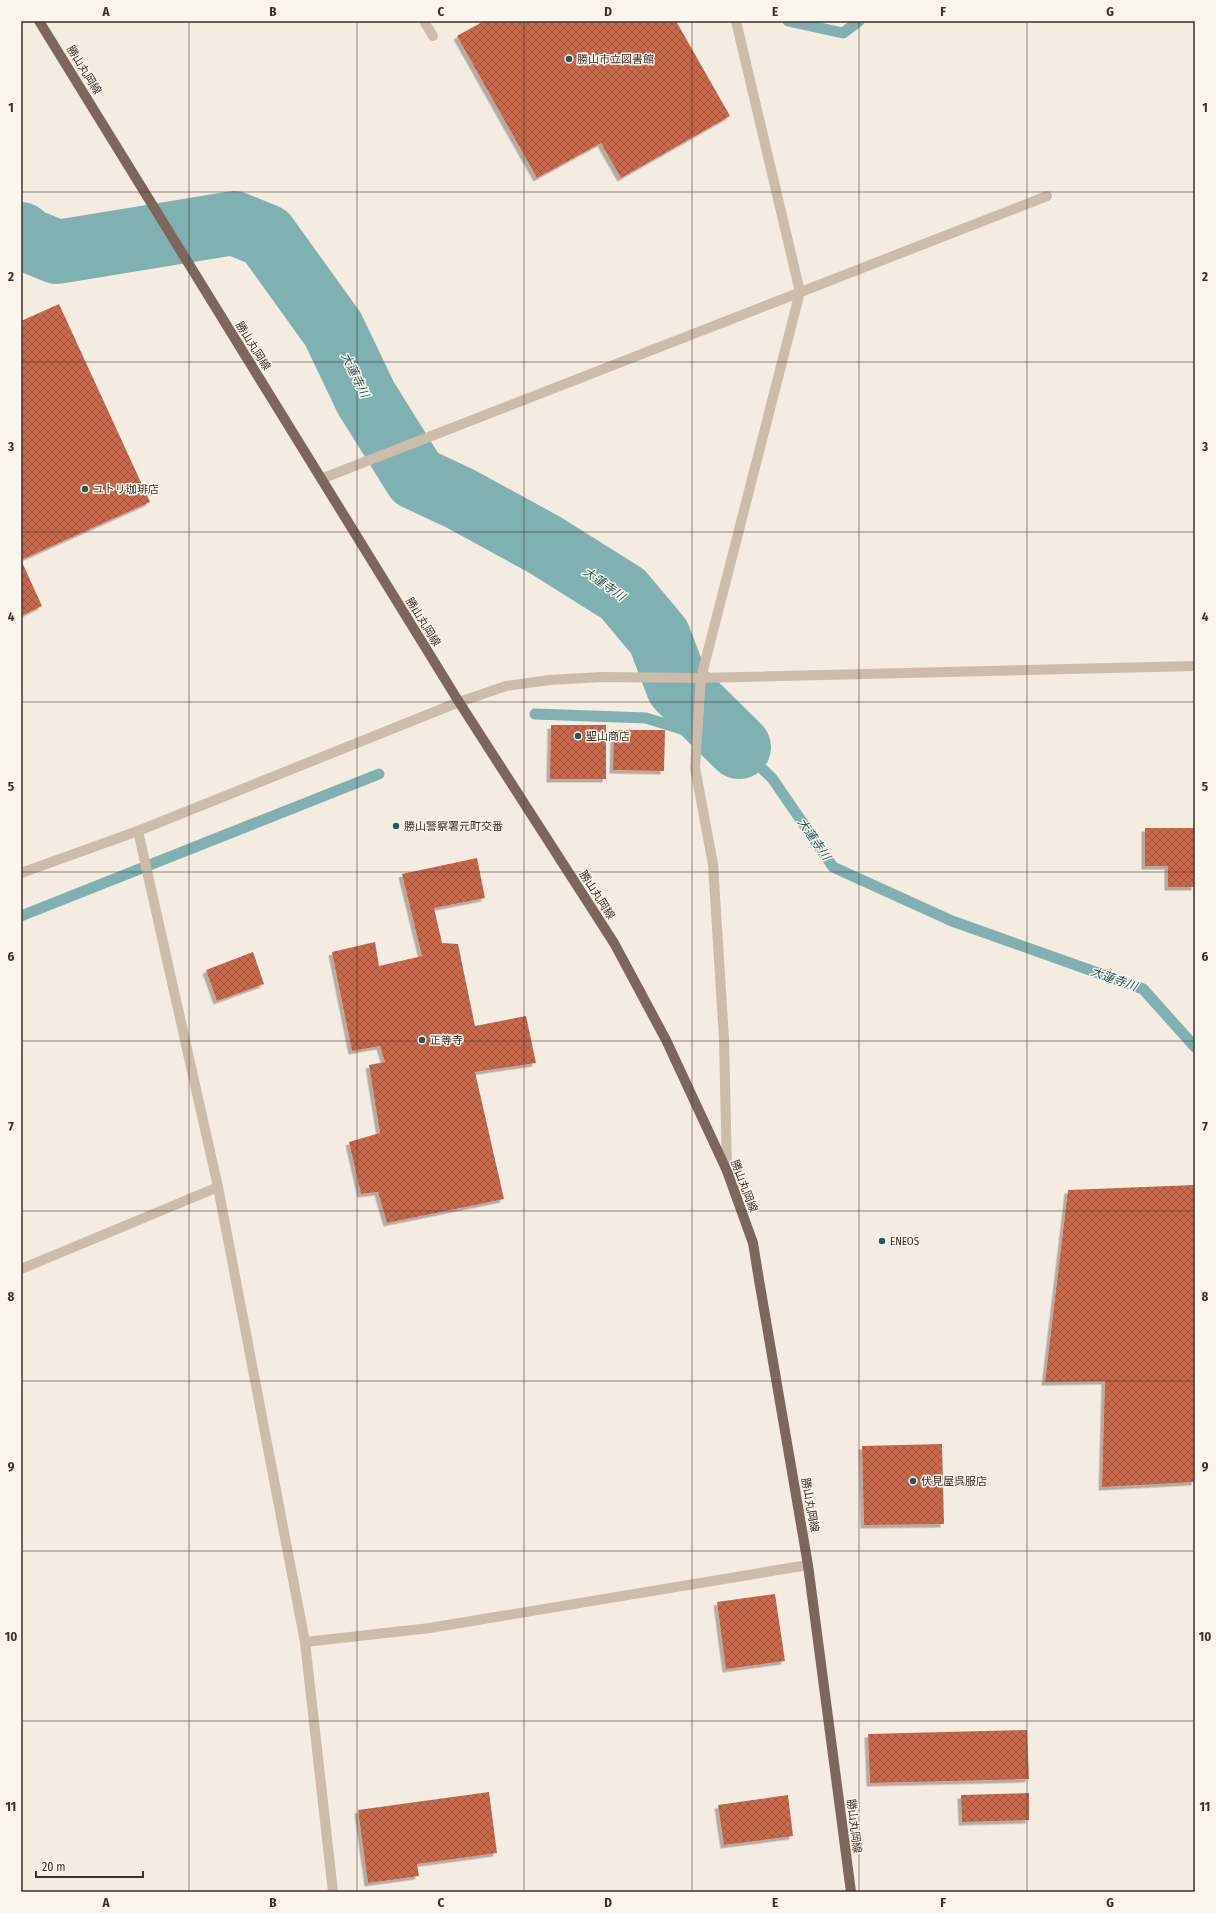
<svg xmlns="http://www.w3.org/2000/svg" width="1216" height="1913" font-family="'Fira Sans Condensed','Noto Sans JP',sans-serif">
  <defs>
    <pattern id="building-cross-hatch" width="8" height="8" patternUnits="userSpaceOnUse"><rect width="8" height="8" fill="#c8694b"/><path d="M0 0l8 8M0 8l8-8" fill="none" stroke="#a4573f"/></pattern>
    <filter id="shadow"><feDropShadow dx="-3.5" dy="3.5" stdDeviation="0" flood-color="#0004"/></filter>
  </defs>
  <rect width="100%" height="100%" fill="#f4ebe1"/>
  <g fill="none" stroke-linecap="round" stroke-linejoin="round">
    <path stroke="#7fb0b2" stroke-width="11" d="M788 21 843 33 859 21
      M535 714 646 718 739 747 772 778 833 867 952 921 1143 989 1195 1047
      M21 916 379 774"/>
    <path stroke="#7fb0b2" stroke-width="64" d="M21 234 25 239 57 252 234 223 266 236 333 329 366 398 416 478 459 498 545 545 623 594 659 637 678 687 739 747"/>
  </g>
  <path fill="url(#building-cross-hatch)" filter="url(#shadow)" d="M484 21H676L730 116 621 178 601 143 537 178 457 36Z
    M59 304 150 502 21 560 42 606 21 616V321Z
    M551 725H606V779H550Z
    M614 730H665L664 771 613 770Z
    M1145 828H1195V887H1168V866H1145Z
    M477 858 485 898 434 908 442 943 458 944 475 1026 526 1016 536 1063 475 1072 504 1199 387 1223 378 1192 361 1194 349 1142 380 1133 369 1065 385 1062 380 1046 352 1051 332 952 375 942 379 966 422 956 402 874Z
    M253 952 264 984 217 1001 206 970Z
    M1195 1185V1482L1102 1487 1105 1381 1045 1382 1068 1190Z
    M942 1444 944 1524 864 1525 862 1446Z
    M775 1594 785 1661 726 1669 717 1602Z
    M1027 1730 1029 1779 870 1783 868 1734Z
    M489 1792 497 1853 417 1864 419 1876 368 1883 358 1810Z
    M1029 1793V1820L962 1822 961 1795Z
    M788 1795 793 1836 724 1845 718 1805Z"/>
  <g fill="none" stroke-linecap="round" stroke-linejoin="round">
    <path stroke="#cdbbac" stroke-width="10" d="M305 1642 430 1628 808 1565"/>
    <path stroke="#cdbbac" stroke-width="10" d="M424 21 433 36
      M321 479 1047 196
      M138 831 218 1187 305 1642 333 1892
      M727 1171 724 1039 713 864 695 768 701 678 800 292 736 21
      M21 1269 218 1187"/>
    <path stroke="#cdbbac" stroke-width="10" d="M21 873 138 831 459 702 506 686 549 680 602 677 701 678 1195 666"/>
    <path stroke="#7d675c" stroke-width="10" d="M39 21 459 702 614 943 666 1040 727 1171 753 1243 759 1280 808 1565 851 1892"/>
  </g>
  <path fill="none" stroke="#3b302b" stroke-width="1" stroke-opacity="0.55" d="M189 21V1892M357 21V1892M524 21V1892M692 21V1892M859 21V1892M1027 21V1892M21 192H1195M21 362H1195M21 532H1195M21 702H1195M21 872H1195M21 1041H1195M21 1211H1195M21 1381H1195M21 1551H1195M21 1721H1195"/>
  <g fill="#1f5a5e" stroke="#fbf5ee" stroke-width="1.5">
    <circle cx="569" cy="59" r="4"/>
    <circle cx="85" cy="489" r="4"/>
    <circle cx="578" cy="736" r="4"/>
    <circle cx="396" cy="826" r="4"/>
    <circle cx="422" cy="1040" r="4"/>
    <circle cx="882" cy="1241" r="4"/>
    <circle cx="913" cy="1481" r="4"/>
  </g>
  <g text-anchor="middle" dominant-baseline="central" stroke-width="3" stroke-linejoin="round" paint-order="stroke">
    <g font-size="11" fill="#3b302b" stroke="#fbf5ee" text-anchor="start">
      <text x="577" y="59">勝山市立図書館</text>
      <text x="93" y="489">ユトリ珈琲店</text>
      <text x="586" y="736">聖山商店</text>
      <text x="404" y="826">勝山警察署元町交番</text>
      <text x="430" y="1040">正等寺</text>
      <text x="890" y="1241">ENEOS</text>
      <text x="921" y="1481">伏見屋呉服店</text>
    </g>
    <g font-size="11" fill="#3b302b" stroke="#fbf5ee">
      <text transform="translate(84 70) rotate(58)">勝山丸岡線</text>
      <text transform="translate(253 346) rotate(58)">勝山丸岡線</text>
      <text transform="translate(423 622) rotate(58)">勝山丸岡線</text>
      <text transform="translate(597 895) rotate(57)">勝山丸岡線</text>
      <text transform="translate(744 1186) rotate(69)">勝山丸岡線</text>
      <text transform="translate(810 1505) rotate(80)">勝山丸岡線</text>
      <text transform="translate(854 1826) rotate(83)">勝山丸岡線</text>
    </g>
    <g font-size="12" font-style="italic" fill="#1f5a5e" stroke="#fbf5ee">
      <text transform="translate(355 375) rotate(64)">大蓮寺川</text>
      <text transform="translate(604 584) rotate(35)">大蓮寺川</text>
      <text transform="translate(814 839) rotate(55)">大蓮寺川</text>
      <text transform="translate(1114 979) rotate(20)">大蓮寺川</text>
    </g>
  </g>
  <rect width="1216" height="1913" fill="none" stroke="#fbf5ee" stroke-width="44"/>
  <path d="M36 1871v6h107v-6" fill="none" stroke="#3b302b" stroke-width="2"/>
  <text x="42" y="1871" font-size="12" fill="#3b302b" stroke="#fbf5ee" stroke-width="3" paint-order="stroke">20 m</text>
  <rect x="22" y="22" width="1172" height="1869" fill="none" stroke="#3b302b" stroke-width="1.5"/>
  <g font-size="13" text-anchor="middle" font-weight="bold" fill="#3b302b">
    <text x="106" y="16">A</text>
    <text x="273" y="16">B</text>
    <text x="441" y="16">C</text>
    <text x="608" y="16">D</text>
    <text x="775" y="16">E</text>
    <text x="943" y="16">F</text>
    <text x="1110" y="16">G</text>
    <text x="11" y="112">1</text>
    <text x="1205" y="112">1</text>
    <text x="11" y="281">2</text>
    <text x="1205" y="281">2</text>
    <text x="11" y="451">3</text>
    <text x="1205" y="451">3</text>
    <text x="11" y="621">4</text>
    <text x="1205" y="621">4</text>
    <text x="11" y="791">5</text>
    <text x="1205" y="791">5</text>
    <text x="11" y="961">6</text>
    <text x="1205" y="961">6</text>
    <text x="11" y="1131">7</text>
    <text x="1205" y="1131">7</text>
    <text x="11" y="1301">8</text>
    <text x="1205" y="1301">8</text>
    <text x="11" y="1471">9</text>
    <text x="1205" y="1471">9</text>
    <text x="11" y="1641">10</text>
    <text x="1205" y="1641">10</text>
    <text x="11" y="1811">11</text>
    <text x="1205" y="1811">11</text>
    <text x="106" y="1907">A</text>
    <text x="273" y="1907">B</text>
    <text x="441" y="1907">C</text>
    <text x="608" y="1907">D</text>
    <text x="775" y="1907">E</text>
    <text x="943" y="1907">F</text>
    <text x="1110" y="1907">G</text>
  </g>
</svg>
